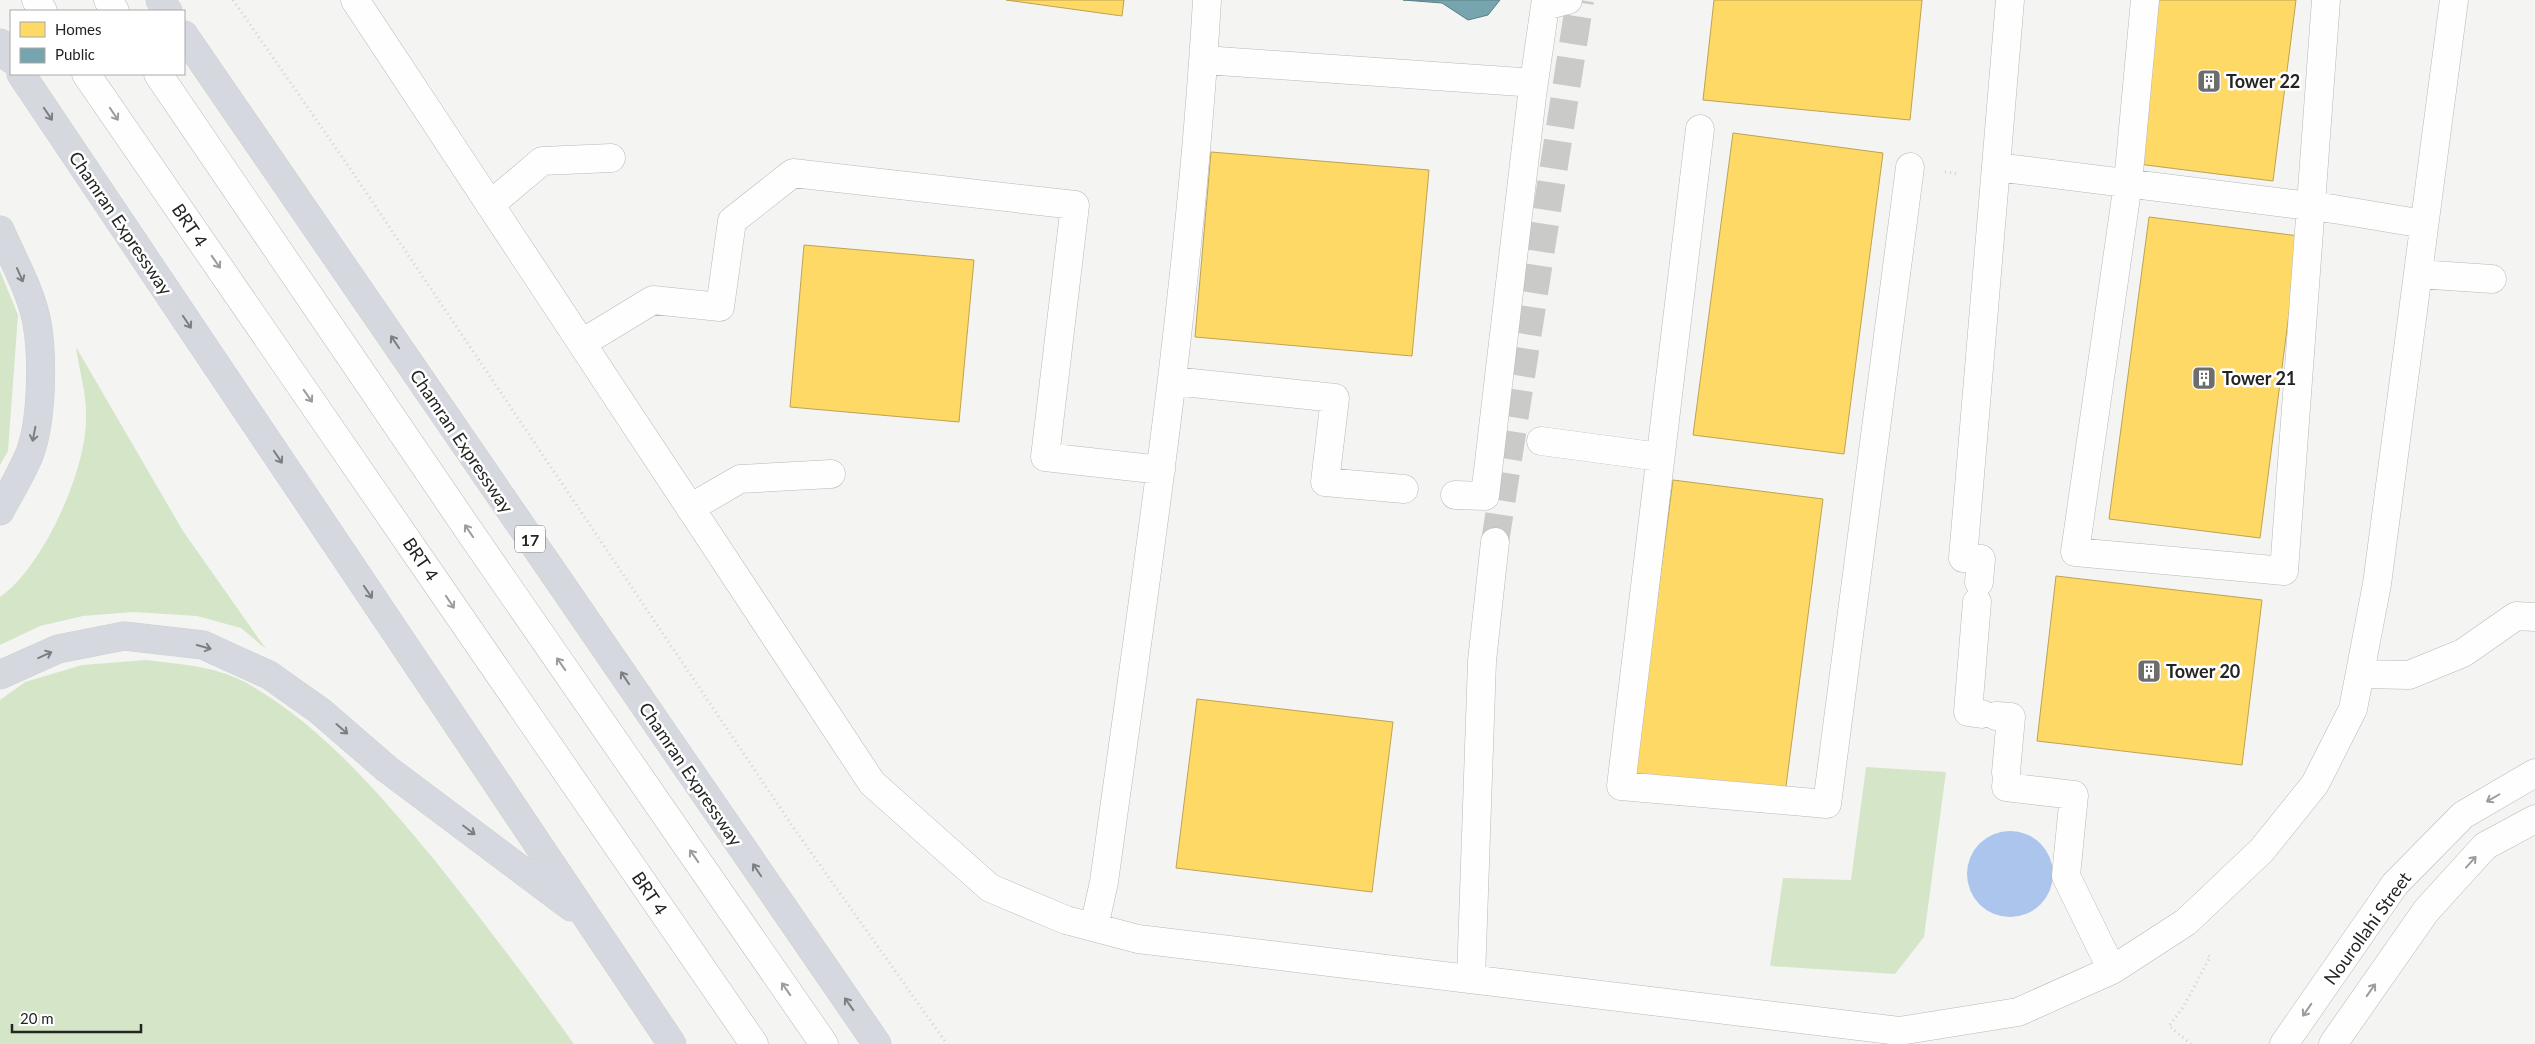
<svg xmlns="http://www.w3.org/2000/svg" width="2535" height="1044" font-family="Lato,sans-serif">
  <rect width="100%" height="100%" fill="#f4f5f3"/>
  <path fill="#d5e6c8" d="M0 271 18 315 8 451 0 465Z
    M76 347 183 531 266 649 241 628 197 616 133 612 83 616 40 626 0 645V597C43 567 86 471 86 419 87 395 79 370 76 347Z
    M146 660C179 664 214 666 245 682 320 724 378 792 432 857 481 918 528 980 574 1044H0V700L25 682 82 665Z
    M1866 767 1946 772 1924 937 1895 974 1770 966 1783 878 1851 880Z"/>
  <path fill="#acc5ec" d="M1967 874a43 43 0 1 1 86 0a43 43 0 1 1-86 0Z"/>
  <path fill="#ffd966" stroke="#bda352" d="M1006 0H1124L1122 16Z
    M1714 0H1922L1910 120 1703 100Z
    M2143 0H2296L2273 181 2122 162Z
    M1733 133 1883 153 1844 454 1693 435Z
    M1211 152 1429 170 1412 356 1195 337Z
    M2149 217 2299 236 2260 538 2109 519Z
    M804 245 974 260 959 422 790 407Z
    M1673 480 1823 499 1784 802 1633 782Z
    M2056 576 2262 600 2242 765 2037 741Z
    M1197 699 1393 722 1372 892 1176 868Z"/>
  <path fill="#76a5af" stroke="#5d7f85" d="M1403 0H1500L1488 15 1468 20 1442 3Z"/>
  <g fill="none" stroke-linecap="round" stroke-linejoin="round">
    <path stroke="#cacbc9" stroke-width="28" stroke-dasharray="28 14" stroke-linecap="butt" d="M1495 542 1580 0"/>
    <g stroke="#b8b8b7" stroke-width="29">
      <path id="minor" d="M36 0 43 11
        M108 0 115 11
        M355 0 872 783 990 888 1066 920 1138 939 1899 1031 2018 1012 2112 970 2186 922 2262 850 2315 784 2353 709 2377 584 2454 0
        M2145 0 2128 183 2075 552 2284 571 2326 0
        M1204 60 1521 82
        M86 74 754 1044
        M158 74 474 538 824 1044
        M1700 129 1621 786 1827 804 1910 167
        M1996 167 2334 209 2424 224
        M490 205 542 161 611 158
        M2418 274 2492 279
        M582 343 653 300 720 307 732 221 793 173 1075 205 1045 457 1161 470
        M1173 381 1335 398 1325 482 1404 489
        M1541 441 1660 457
        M1455 495 1485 496 1532 96 1545 6 1568 0
        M690 508 740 479 831 474
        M1979 582 1981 559 1963 558 2010 0
        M1977 602 1968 712 1982 714
        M2360 674 2409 675 2463 653 2516 616 2535 617
        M1996 716 2011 717 2006 772
        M2007 778 2006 787 2074 795 2066 876 2112 970
        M1094 927 1104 882C1144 589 1190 296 1207 0
        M1471 979 1482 661 1495 542
        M2284 1044 2395 884 2463 815 2535 773
        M2333 1044 2426 911 2485 846 2535 819"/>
    </g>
    <g stroke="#cfcfcf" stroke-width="29">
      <path id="highway" d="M160 0 168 11
        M184 35 877 1044
        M0 43 11 59
        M21 74 672 1044
        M0 230C13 260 31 291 37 323 43 358 42 420 30 453 22 473 10 492 0 511
        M0 675 58 649 124 636 203 645 269 675 320 711 387 769 571 907"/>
    </g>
    <path stroke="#d1d2d1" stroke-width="3" stroke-dasharray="1 4" stroke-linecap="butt" d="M233 0 347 164 793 827 947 1044
      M1945 172 1959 174
      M2191 1044 2169 1026 2184 1006 2210 957 2206 954"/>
    <use href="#minor" stroke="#fdfefd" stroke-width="28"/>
    <use href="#highway" stroke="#d5d9df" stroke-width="28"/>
  </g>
  <defs><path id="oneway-shaft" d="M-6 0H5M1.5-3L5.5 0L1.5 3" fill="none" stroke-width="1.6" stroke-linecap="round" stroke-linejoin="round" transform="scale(1.25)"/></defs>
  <g stroke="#7c7f81">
    <use href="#oneway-shaft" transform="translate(48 114) rotate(56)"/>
    <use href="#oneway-shaft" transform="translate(20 275) rotate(66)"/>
    <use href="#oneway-shaft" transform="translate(187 322) rotate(56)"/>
    <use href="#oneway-shaft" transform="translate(395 342) rotate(-124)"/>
    <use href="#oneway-shaft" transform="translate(34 434) rotate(101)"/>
    <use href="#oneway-shaft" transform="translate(278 457) rotate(56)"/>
    <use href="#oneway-shaft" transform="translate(368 592) rotate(56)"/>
    <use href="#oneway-shaft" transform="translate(204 647) rotate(16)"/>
    <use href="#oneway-shaft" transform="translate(45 655) rotate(-24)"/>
    <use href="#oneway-shaft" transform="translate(625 678) rotate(-124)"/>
    <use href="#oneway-shaft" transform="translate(342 729) rotate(41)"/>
    <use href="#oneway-shaft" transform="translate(469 830) rotate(37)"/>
    <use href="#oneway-shaft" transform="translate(757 870) rotate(-124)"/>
    <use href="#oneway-shaft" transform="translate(849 1004) rotate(-125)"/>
  </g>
  <g stroke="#9b9c9b">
    <use href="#oneway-shaft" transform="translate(114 114) rotate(56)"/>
    <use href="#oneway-shaft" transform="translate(216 262) rotate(55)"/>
    <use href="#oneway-shaft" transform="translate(308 396) rotate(55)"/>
    <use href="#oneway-shaft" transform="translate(469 531) rotate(-124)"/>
    <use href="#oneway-shaft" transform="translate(450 602) rotate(56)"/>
    <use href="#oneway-shaft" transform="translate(561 664) rotate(-125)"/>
    <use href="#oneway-shaft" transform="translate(2493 798) rotate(150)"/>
    <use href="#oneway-shaft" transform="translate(694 856) rotate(-125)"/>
    <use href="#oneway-shaft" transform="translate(2471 862) rotate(-48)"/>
    <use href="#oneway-shaft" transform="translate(786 989) rotate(-125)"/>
    <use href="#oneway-shaft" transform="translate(2371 990) rotate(-55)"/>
    <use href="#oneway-shaft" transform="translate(2307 1010) rotate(125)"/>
  </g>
  <defs>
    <g id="building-square" transform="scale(1.25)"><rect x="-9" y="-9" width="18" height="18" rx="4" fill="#6d6e6c" stroke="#fff"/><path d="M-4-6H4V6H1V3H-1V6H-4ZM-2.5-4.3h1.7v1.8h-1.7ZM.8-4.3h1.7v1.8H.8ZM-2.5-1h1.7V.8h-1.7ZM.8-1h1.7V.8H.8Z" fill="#fff"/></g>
  </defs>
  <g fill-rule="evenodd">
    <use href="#building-square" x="2209" y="81"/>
    <use href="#building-square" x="2204" y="378"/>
    <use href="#building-square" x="2149" y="671"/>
  </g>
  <g text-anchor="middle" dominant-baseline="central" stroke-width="5" stroke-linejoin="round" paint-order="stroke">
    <rect fill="#fff" stroke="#666665" stroke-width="1" x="515" y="525.5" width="30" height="27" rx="4"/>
    <g font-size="16" font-weight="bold" fill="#242523">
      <text x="530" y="539">17</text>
    </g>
    <g font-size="18" font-weight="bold" fill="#242523" stroke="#fff" text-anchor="start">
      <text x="2226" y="81">Tower 22</text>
      <text x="2222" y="378">Tower 21</text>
      <text x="2166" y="671">Tower 20</text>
    </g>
    <g font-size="18" fill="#242523" stroke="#fff">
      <text transform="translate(121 223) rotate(56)">Chamran Expressway</text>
      <text transform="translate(190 225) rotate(56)">BRT 4</text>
      <text transform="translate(462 441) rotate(56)">Chamran Expressway</text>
      <text transform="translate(421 559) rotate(56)">BRT 4</text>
      <text transform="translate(691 774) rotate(56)">Chamran Expressway</text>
      <text transform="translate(650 893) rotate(56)">BRT 4</text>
      <text transform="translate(2367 928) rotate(-54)">Nourollahi Street</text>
    </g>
  </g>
  <rect x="10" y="10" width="175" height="65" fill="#ffffff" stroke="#a7a8a7"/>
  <rect x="20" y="22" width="25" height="15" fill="#ffd966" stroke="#a7a8a7"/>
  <text x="55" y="35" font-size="15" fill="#242523">Homes</text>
  <rect x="20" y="48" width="25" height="15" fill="#76a5af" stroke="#a7a8a7"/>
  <text x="55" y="60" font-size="15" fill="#242523">Public</text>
  <path d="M12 1024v8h129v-8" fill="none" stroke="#242523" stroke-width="2.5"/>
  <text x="20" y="1024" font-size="15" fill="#242523" stroke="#ffffff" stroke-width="4" paint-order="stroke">20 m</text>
</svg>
